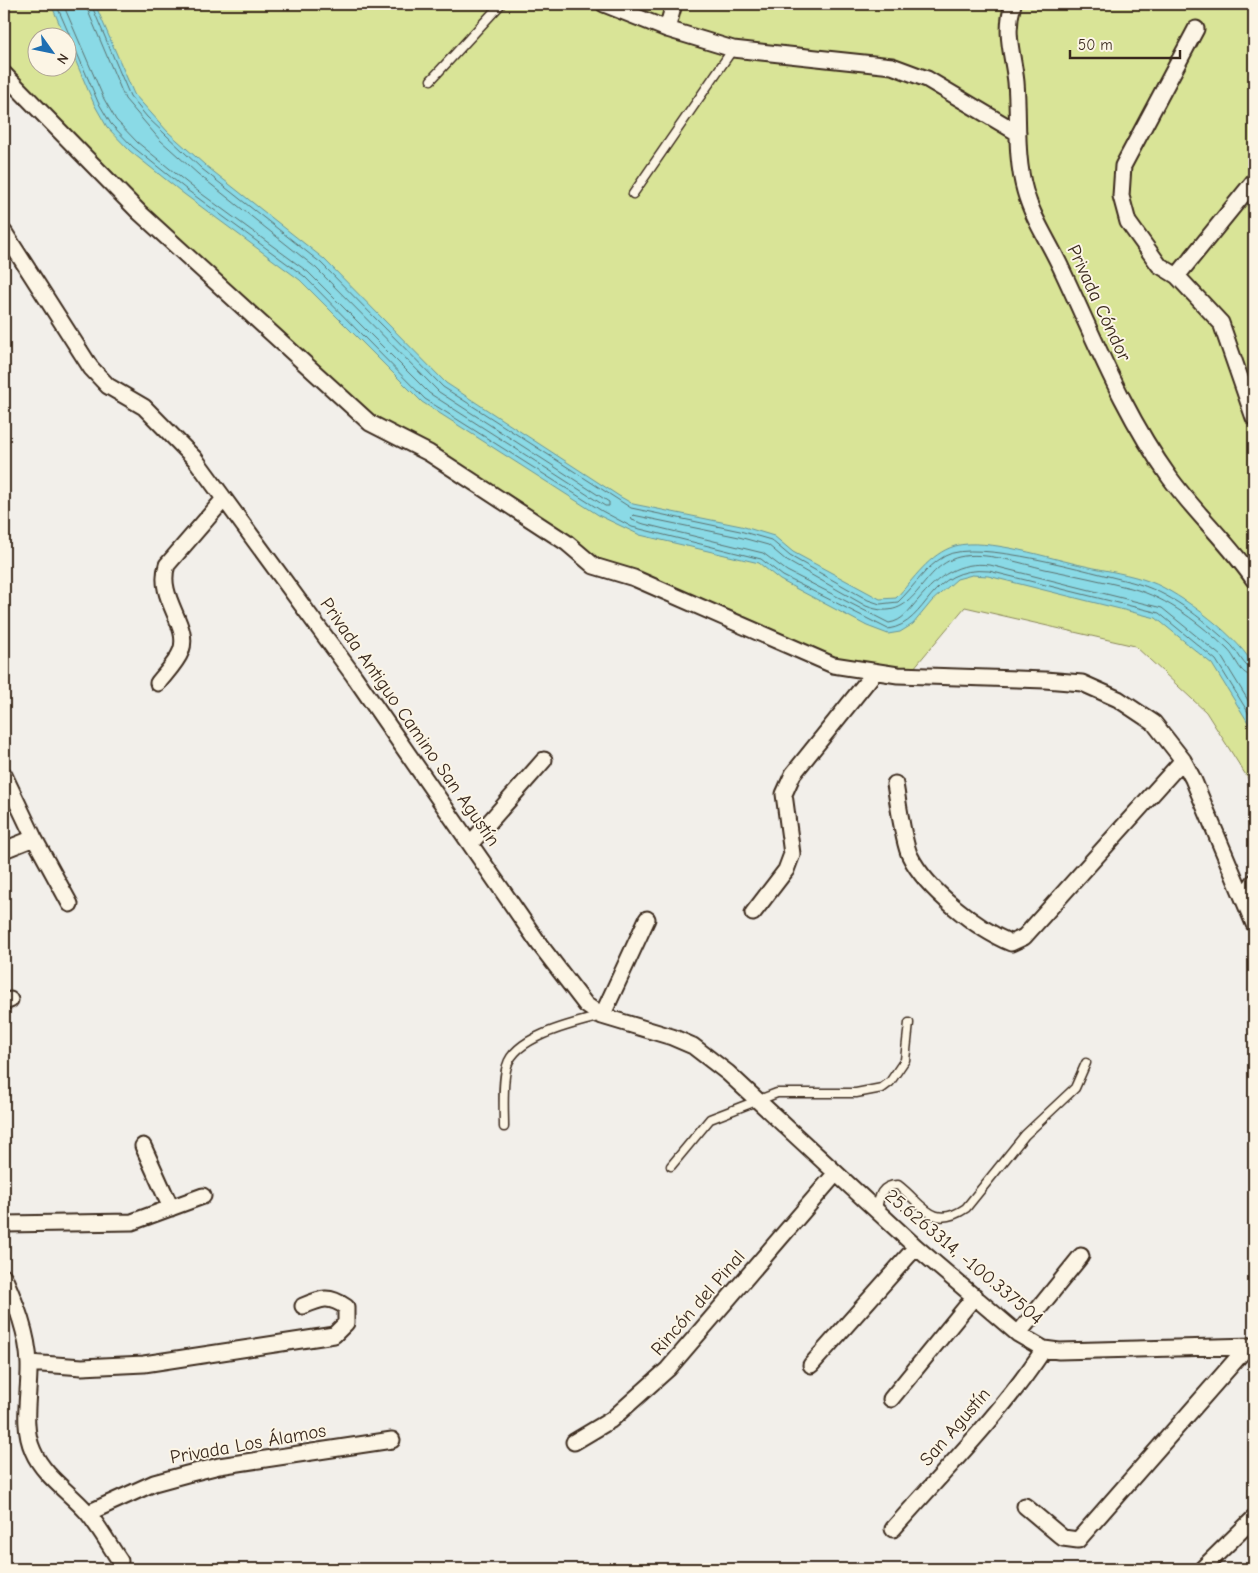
<svg xmlns="http://www.w3.org/2000/svg" width="1258" height="1573" font-family="'Comic Neue',sans-serif">
  <rect width="100%" height="100%" fill="#f2efea"/>
  <filter id="ink" filterUnits="userSpaceOnUse"><feTurbulence type="fractalNoise" baseFrequency=".02" numOctaves="2"/><feDisplacementMap in="SourceGraphic" scale="10" xChannelSelector="R" yChannelSelector="G"/><feConvolveMatrix kernelMatrix="1 2 1 2 8 2 1 2 1" color-interpolation-filters="sRGB"/></filter>
  <g filter="url(#ink)">
    <path fill="#d9e497" stroke="#8a875a" fill-rule="evenodd" d="M4 4H1254V788L1206 712 1135 646 965 607 908 675 874 673 594 566 370 423 4 74ZM38 38H68V68H38Z"/>
    <path fill="#8adae6" stroke="#6a9496" d="M51 4H95L134 94 168 132 205 165 324 259 446 383 619 496 633 504 741 526 774 536 793 552 880 599 896 598C914 579 929 554 955 546 986 537 1052 559 1085 566 1107 571 1130 574 1151 582 1179 592 1244 640 1254 668 1258 680 1254 717 1254 732L1212 664 1156 618 988 576 972 575 957 579 932 601 913 624 900 632 888 634 867 626 780 580 759 563 640 535 600 516 422 402 300 280 184 194 130 151 107 127 94 104 68 43V38L65 37Z"/>
    <g fill="none" stroke-linecap="round" stroke-linejoin="round">
      <path stroke="#5b706e" stroke-width="1" d="M56 4 69 34V41L74 46 98 102 111 124 133 147 187 190 304 276 425 399 602 511 632 527 761 559 783 576 888 629C930 623 927 565 989 571L1159 613 1216 660 1254 722
        M63 4 104 99 116 120 137 142 191 186 308 272 429 393 605 506H609V502L439 392 316 268 198 174 160 140 125 99 85 4
        M91 4 130 96 147 117 202 169 321 263 443 387 631 508 740 531 771 540 790 556 868 600 880 604 898 602C914 587 925 567 945 556 976 538 1093 573 1132 582 1170 592 1200 617 1229 643 1237 649 1244 669 1254 670
        M1254 676C1240 676 1237 659 1228 650 1201 624 1168 598 1131 588 1102 581 1074 575 1045 569 1020 563 984 551 959 557 918 567 917 626 866 606L787 561 768 545 739 537 633 515 631 517 632 520 644 524 763 553 787 571 889 623C903 621 909 610 918 600 938 576 959 561 990 565L1162 608 1221 656 1254 710"/>
      <g stroke="#3b2a1e" stroke-width="11">
        <path id="service" d="M431 80 501 4
          M633 194 733 49
          M504 1127C504 1109 502 1082 507 1066 515 1036 575 1023 602 1016
          M671 1166 710 1119 777 1093H856L882 1088 890 1082 905 1060 909 1023
          M877 1210C879 1196 881 1185 898 1185 923 1204 932 1231 966 1208L1025 1135 1075 1088 1086 1063"/>
      </g>
      <g stroke="#3b2a1e" stroke-width="19">
        <path id="minor" d="M604 4 667 29 733 49 892 66 927 79 1018 133
          M1013 4C1004 34 1013 54 1016 82 1019 118 1015 156 1025 191 1033 220 1050 243 1062 270 1095 340 1124 414 1170 478 1196 514 1229 543 1254 580
          M667 29 674 4
          M1196 29 1123 166 1121 196 1128 222 1159 265 1177 276 1221 323 1254 418
          M4 74 139 212 370 423 429 453 567 543 594 566 634 578 833 665 898 675 1045 680 1082 683 1118 699 1154 723 1183 760 1193 779 1254 924
          M4 232 91 368 108 386 144 407 195 459 354 676 540 945 586 1005 602 1016 672 1037 693 1046 728 1073 916 1247 1018 1334 1044 1349 1059 1351 1254 1346
          M1177 276 1254 181
          M158 683C165 674 177 662 181 651 191 625 156 598 167 565L224 499
          M4 775 34 838 70 904
          M895 784C898 801 903 842 910 856 926 889 977 929 1011 943L1024 937 1183 760
          M471 843 544 760
          M4 850 34 838
          M1243 897 1254 882
          M753 913 786 870 792 854 784 794 793 774 874 673
          M4 1002 10 1000
          M602 1016 647 919
          M143 1146 171 1208
          M4 1224 132 1222 203 1196
          M4 1277C16 1304 28 1334 29 1364 30 1392 21 1425 33 1451 43 1475 69 1492 86 1511 99 1526 109 1545 120 1561
          M1018 1334 1081 1256
          M29 1363 82 1367 144 1364 334 1335 346 1323V1307C329 1295 322 1298 303 1306
          M811 1365 916 1247
          M891 1399 975 1296
          M574 1442 611 1420 668 1369 836 1173
          M1025 1506 1063 1538 1078 1540 1248 1346
          M88 1513 154 1483 187 1474 219 1466 392 1440
          M893 1529C944 1471 1001 1414 1044 1349
          M1202 1569 1254 1518"/>
      </g>
      <use href="#service" stroke="#fcf5e5" stroke-width="8"/>
      <use href="#minor" stroke="#fcf5e5" stroke-width="15"/>
    </g>
  </g>
  <g text-anchor="middle" dominant-baseline="central" stroke-width="4" stroke-linejoin="round" paint-order="stroke">
    <g font-size="19" fill="#3b2a1e" stroke="#fcf5e5">
      <text transform="translate(1099 303) rotate(65)">Privada Cóndor</text>
      <text transform="translate(410 722) rotate(55)">Privada Antiguo Camino San Agustín</text>
      <text transform="translate(964 1257) rotate(40)">25.6263314, -100.337504</text>
      <text transform="translate(698 1303) rotate(-49)">Rincón del Pinal</text>
      <text transform="translate(955 1427) rotate(-49)">San Agustín</text>
      <text transform="translate(248 1444) rotate(-10)">Privada Los Álamos</text>
    </g>
  </g>
  <rect width="1258" height="1573" fill="none" stroke="#fcf5e5" stroke-width="20"/>
  <rect x="10" y="10" width="1238" height="1553" fill="none" stroke="#3b2a1e" stroke-width="2" filter="url(#ink)"/>
  <g transform="translate(52 52) rotate(123)"><circle r="24" fill="#fcf5e5" stroke="#afa495"/>
  <path d="M0-4L9 19L0 12L-9 19Z" fill="#1f6fb2"/>
  <text y="-8" font-size="14" font-weight="bold" text-anchor="middle" fill="#3b2a1e">N</text>
  </g>
  <path d="M1070 50v8h110v-8" fill="none" stroke="#3b2a1e" stroke-width="2.5"/>
  <text x="1078" y="50" font-size="15" fill="#3b2a1e" stroke="#fcf5e5" stroke-width="4" paint-order="stroke">50 m</text>
</svg>
